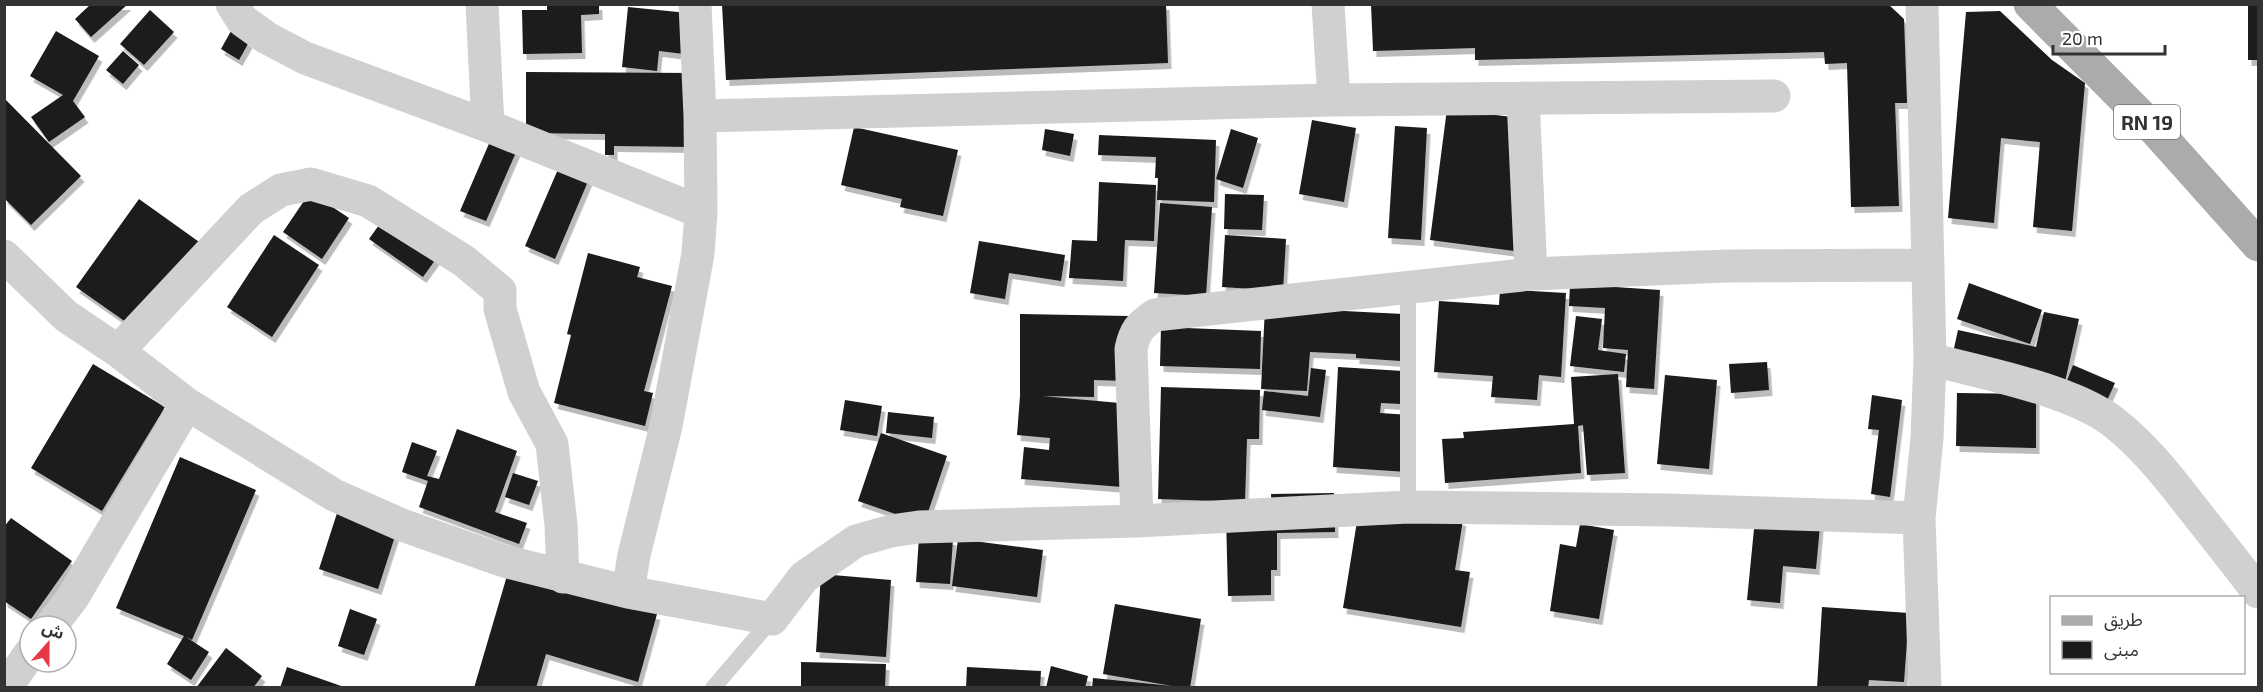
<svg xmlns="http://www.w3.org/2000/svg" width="2263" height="692" font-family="'Exo 2','Noto Sans Arabic',sans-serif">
  <defs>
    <filter id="shadow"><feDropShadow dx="3.5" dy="6" stdDeviation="0" flood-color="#0004"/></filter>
  </defs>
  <rect width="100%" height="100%" fill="#fff"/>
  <path fill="#1a1a1a" filter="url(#shadow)" d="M91 4H128L91 37 75 19Z
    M547 4H599V14L581 15 582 53 523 54 522 10H547Z
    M722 4H1166L1168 63 726 80Z
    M1371 4H1888L1904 19 1907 103H1895L1899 206 1851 207 1847 63 1825 64 1824 52 1475 60V48L1373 51Z
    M2248 4H2258V60H2248Z
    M628 7 688 13 684 54 659 51 657 71 622 67Z
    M150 10 174 32 144 65 120 44Z
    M2000 11 2052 60 2085 83 2072 231 2033 227 2040 142 2001 138 1994 223 1948 218 1966 12Z
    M56 31 99 56 73 101 85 117 49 142 31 117 63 95 30 76Z
    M231 31 249 42 239 60 221 49Z
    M123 51 139 65 123 84 106 70Z
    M526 72 692 73 691 147 614 146V155H605V134L526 133Z
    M4 98 81 176 31 225 4 198Z
    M1447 109 1528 119 1522 252 1430 240Z
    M1312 120 1356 128 1344 202 1299 194Z
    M1395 126 1427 128 1421 240 1388 238Z
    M854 127 958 150 943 216 900 207 902 199 841 185Z
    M1045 129 1074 134 1070 156 1042 150Z
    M1231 129 1258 138 1243 188 1216 179Z
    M1099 135 1216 140 1214 202 1157 200 1158 178H1155L1156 157 1098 155Z
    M491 139 517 150 486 221 460 211Z
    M559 167 589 179 555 259 525 246Z
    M1099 182 1156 185 1154 241 1125 240 1123 281 1069 278 1072 240 1097 241Z
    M310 192 349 218 322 259 283 232Z
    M1225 194 1264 195 1262 230 1224 229Z
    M139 199 202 244 140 332 76 287Z
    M1160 203 1212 207 1206 296 1154 293Z
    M389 211 443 249 423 277 369 239Z
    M274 235 319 265 272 337 227 307Z
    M1225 235 1286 239 1283 291 1222 287Z
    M979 241 1065 255 1061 281 1009 273 1005 299 970 293Z
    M588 253 640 267 637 277 672 286 644 391 653 393 645 426 554 403 571 335 567 334Z
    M1969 283 2042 310 2030 344 1957 319Z
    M1570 284 1660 290 1654 389 1626 387 1628 350 1603 348 1605 308 1569 306Z
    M1500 289 1566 293 1561 377 1539 375 1537 400 1491 397 1493 376 1434 372 1439 301 1499 305Z
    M1265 307 1403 314 1401 361 1356 358V354L1310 352 1307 391 1261 389Z
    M2044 312 2079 319 2064 386 1951 362 1958 330 2036 347Z
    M1020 314 1128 316V381L1094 380V397L1042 396 1142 405 1135 488 1021 479 1024 447 1049 450 1050 438 1017 435 1020 396Z
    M1576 316 1602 319 1598 350 1626 354 1624 372 1570 366Z
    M1161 327 1261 331 1260 369 1160 366Z
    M1767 362 1769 390 1731 393 1729 364Z
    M93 364 165 407 102 511 31 468Z
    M2073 365 2115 383 2104 407 2063 391Z
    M1338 367 1403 371 1401 404 1381 403 1380 413 1410 415 1407 472 1333 467Z
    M1311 368 1326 370 1320 417 1262 410 1264 391 1308 396Z
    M1618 374 1625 473 1587 475 1583 425 1578 426 1581 473 1445 483 1442 439 1464 438 1463 432 1574 424 1571 377Z
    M1665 375 1717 380 1709 469 1657 464Z
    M1161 387 1260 390 1259 439H1247L1245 502 1158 499Z
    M1957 393 2036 394V448L1956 446Z
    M1872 395 1902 400 1890 497 1871 494 1879 430 1868 429Z
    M845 400 882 406 877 436 840 430Z
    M888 412 934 417 932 438 886 433Z
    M457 429 517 451 495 512 527 523 519 544 419 507 428 481 402 472 412 442 437 451 427 476 439 479Z
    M881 433 947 456 924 524 858 501Z
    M180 457 256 490 192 640 186 637 209 652 191 680 167 664 184 636 116 608Z
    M513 473 538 481 529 505 505 497Z
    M1334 493 1335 532 1277 533V570H1271V595L1228 596 1226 516 1272 515 1271 494Z
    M1360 503 1463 520 1455 570 1470 572 1461 627 1343 608Z
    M339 507 398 527 378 589 319 569Z
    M1756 509 1821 515 1816 569 1783 566 1780 603 1747 600Z
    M11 518 72 561 31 619 4 601V527Z
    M1580 524 1614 530 1599 619 1550 611 1560 544 1576 547Z
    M919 537 953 539 950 584 916 582Z
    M958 539 1043 550 1037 597 952 586Z
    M509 569 657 614 638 682 546 654 536 688H474Z
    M821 574 891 580 886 657 816 652Z
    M1115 604 1201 619 1190 688H1092L1093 678 1172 686 1103 674Z
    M1822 607 1909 613 1904 682 1869 680 1868 688H1817Z
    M350 609 377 619 364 655 338 646Z
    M226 648 262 676 253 688H196Z
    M801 662 886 664 885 688H801Z
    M1051 666 1088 676 1085 688H1046Z
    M287 667 344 687V688H280Z
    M967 667 1041 671 1040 688H966Z"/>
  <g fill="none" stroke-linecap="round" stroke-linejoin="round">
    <path stroke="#d0d0d0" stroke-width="16" d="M1408 287V507
      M713 688 772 619"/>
    <path stroke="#d0d0d0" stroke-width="33" d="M232 4 242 20 267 38 305 58 488 126 701 212
      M482 4 488 126
      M1328 4 1334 100
      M1523 98 1531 274
      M700 116 1334 100 1774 96
      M4 256 66 316 118 351 187 404 334 495 402 525 504 561 628 592 772 619 804 577 856 541 891 531 919 527 1137 521 1408 507 1669 510 1919 518 1927 438 1930 359 1922 4
      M118 351 251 209 281 190 311 184 368 201 464 261 500 291V309L524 392 552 444 561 525 563 577
      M1930 359C1982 373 2069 389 2112 421 2142 444 2167 475 2190 505 2213 534 2236 563 2258 592
      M1919 518 1925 688
      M1137 521 1131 349C1135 331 1139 326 1155 315L1531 274 1726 266 1928 265
      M628 592 634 555 666 426 698 254 701 212 700 116 695 4
      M51 626 73 597 187 404
      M6 688 30 653"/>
    <path stroke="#ababab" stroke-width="33" d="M2030 4 2157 132 2258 245"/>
  </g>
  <g text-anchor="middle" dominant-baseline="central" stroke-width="6" stroke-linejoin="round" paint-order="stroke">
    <rect fill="#fff" stroke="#707070" stroke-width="1.5" x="2114" y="105" width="66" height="34" rx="4.5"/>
    <g font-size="20" font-weight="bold" fill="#333">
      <text x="2147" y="122">RN 19</text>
    </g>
  </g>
  <rect width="2263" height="692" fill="none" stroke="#333333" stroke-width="12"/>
  <rect x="2050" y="596" width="195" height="78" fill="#ffffff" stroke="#adadad" stroke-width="1.5"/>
  <rect x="2062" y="616" width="30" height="9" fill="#ababab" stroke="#adadad" stroke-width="1.5"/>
  <text x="2104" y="626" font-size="18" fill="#333333">طريق</text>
  <rect x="2062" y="641" width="30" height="18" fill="#1a1a1a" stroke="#adadad" stroke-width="1.5"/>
  <text x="2104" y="656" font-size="18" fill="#333333">مبنى</text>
  <g transform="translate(48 644) rotate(21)"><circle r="28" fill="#ffffff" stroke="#adadad" stroke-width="1.5"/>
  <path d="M0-4.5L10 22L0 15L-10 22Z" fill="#e63946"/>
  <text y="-9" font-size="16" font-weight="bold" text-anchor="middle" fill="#333333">ش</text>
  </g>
  <path d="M2053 45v9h112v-9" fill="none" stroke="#333333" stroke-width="3"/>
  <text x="2062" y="45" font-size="18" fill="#333333" stroke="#ffffff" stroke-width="4.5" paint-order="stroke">20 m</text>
</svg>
